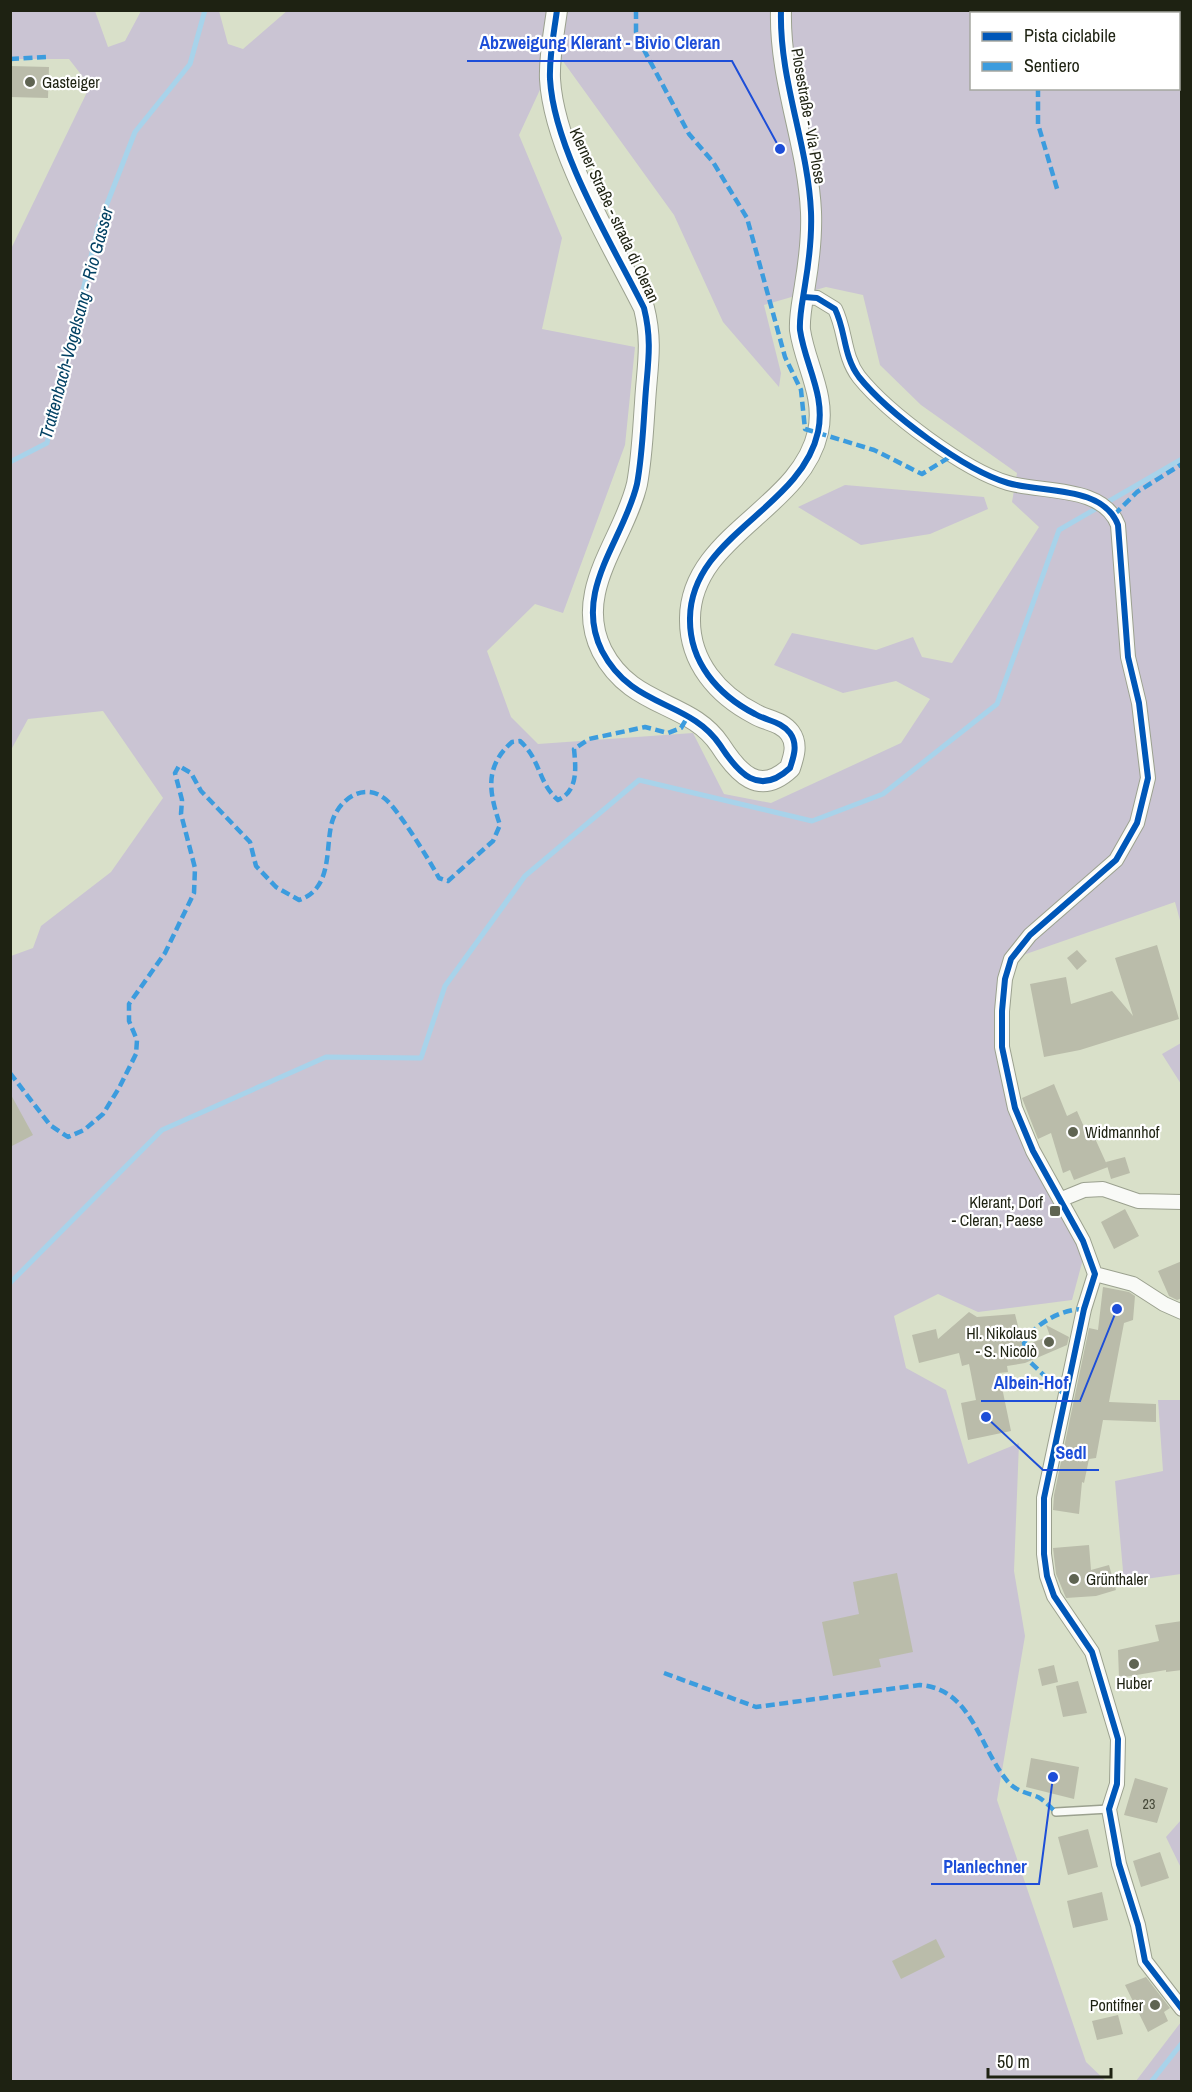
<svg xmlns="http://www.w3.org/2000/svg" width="1192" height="2092" font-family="'Archivo Narrow',sans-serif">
  <rect width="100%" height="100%" fill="#d9e0c9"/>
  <path fill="#cac4d3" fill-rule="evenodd" d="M288 10 1181 11V924L1175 902 1012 959 1002 1011 1015 1108 1062 1199 1083 1259 1072 1300 978 1312 938 1294 894 1316 906 1368 946 1390 968 1464 1019 1443 1014 1571 1025 1636 997 1800 1086 2062 1106 2081H11V956L33 948 41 926 111 872 163 798 103 711 28 719 11 750 10 251 90 86 69 59H11V11H95L108 47 125 41 141 11H219L228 44 243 49ZM972 14H1178V88H972ZM557 53 674 215 723 322 779 387 781 373 764 305 826 287 863 295 880 365 921 405 1017 473 1012 502 1039 527 952 663 922 657 913 637 876 650 792 633 774 665 843 693 896 681 930 699 901 743 771 803 724 794 693 733 538 744 511 717 487 651 535 604 563 613 625 445 635 347 542 329 562 238 519 135Z
    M845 485 984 497 988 509 930 534 861 545 798 507Z
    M1181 1043V1084L1162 1054Z
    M1158 1400H1181V1574L1124 1582 1115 1481 1163 1471Z
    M1181 1820V1868L1166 1837Z
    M1181 2022V2081H1136Z"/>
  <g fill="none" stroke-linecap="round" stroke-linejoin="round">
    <path stroke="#a8d3ea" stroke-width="5" d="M10 462 47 443 98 227 135 132 190 64 205 10
      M10 1283 162 1130 326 1057 421 1058 445 986 525 876 639 780 812 821 883 794 997 704 1059 530 1182 459
      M1151 2082 1182 2043"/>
  </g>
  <path fill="#babcaa" d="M10 66 49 67 48 98 10 97Z
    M1157 945 1179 1019 1080 1050 1044 1057 1030 984 1066 977 1071 1004 1112 991 1133 1016 1115 958Z
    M1077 950 1087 961 1077 970 1067 958Z
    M1054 1084 1067 1116 1077 1111 1088 1136 1093 1134 1108 1167 1074 1180 1070 1170 1063 1173 1051 1133 1038 1139 1022 1098Z
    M10 1093 33 1135 10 1147Z
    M1125 1157 1130 1173 1111 1179 1106 1162Z
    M1125 1209 1139 1236 1114 1249 1101 1222Z
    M1182 1261V1298L1177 1300 1169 1296 1158 1271Z
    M1103 1287 1129 1292 1135 1296 1133 1320 1124 1323 1109 1402 1156 1404V1422L1103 1420 1096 1458 1089 1459 1084 1483 1082 1482 1079 1514 1053 1510 1054 1495 1089 1328 1098 1330Z
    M969 1312 977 1317 1015 1314 1023 1346 1050 1336 1046 1325 1069 1337 1067 1345 1025 1363 1007 1366 1008 1372 999 1373 1011 1431 968 1440 961 1403 976 1400 969 1364 962 1366 959 1353 919 1363 912 1335 936 1329 938 1339Z
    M1089 1545 1091 1570 1109 1565 1116 1590 1096 1596 1066 1598 1056 1574 1053 1548Z
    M897 1573 913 1652 879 1659 881 1667 833 1676 822 1622 859 1614 853 1582Z
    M1182 1621V1670L1166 1672V1670L1119 1678 1118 1650 1159 1641 1155 1625Z
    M1054 1665 1058 1682 1042 1686 1038 1669Z
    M1078 1681 1087 1713 1063 1717 1056 1686Z
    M1031 1758 1079 1767 1074 1799 1026 1787Z
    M1135 1778 1168 1788 1157 1823 1124 1815Z
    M1088 1829 1098 1867 1068 1875 1058 1837Z
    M1160 1852 1169 1878 1141 1887 1133 1861Z
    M1102 1892 1108 1920 1073 1928 1067 1901Z
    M936 1939 945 1957 901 1979 892 1961Z
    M1146 1977 1170 2008 1164 2012 1168 2021 1148 2032 1125 1985Z
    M1118 2015 1123 2034 1097 2040 1092 2021Z"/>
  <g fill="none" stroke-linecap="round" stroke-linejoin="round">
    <g stroke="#9ba18f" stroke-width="10">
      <path id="lane" d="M1056 1812 1109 1809"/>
    </g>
    <g stroke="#9ba18f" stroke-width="16">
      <path id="street" d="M804 297 817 298 835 309C846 331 843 356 859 377 888 413 964 470 1008 483 1042 493 1103 485 1118 525L1128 657 1139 703 1148 778 1137 823 1116 860 1030 935 1011 959 1005 979 1002 1011V1047L1015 1108 1033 1151 1083 1241 1095 1274 1084 1309 1044 1498V1554L1047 1576 1054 1596 1092 1652 1118 1739 1117 1784 1109 1809 1119 1864 1138 1925 1145 1961 1182 2009
        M1062 1199 1084 1190 1103 1189 1138 1201 1182 1202
        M1095 1274 1133 1284 1164 1304 1182 1312"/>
    </g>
    <g stroke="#9ba18f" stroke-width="22">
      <path id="secondary" d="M557 10C554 33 549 56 550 79 554 150 612 244 644 308 653 344 647 367 645 403 643 430 642 457 637 484 624 540 572 591 602 651 632 709 690 700 720 745 738 773 759 797 790 768 794 756 798 744 790 733 781 721 767 721 755 714 718 695 689 662 690 618 691 535 801 509 818 432 826 395 805 365 800 330 799 316 803 299 805 285 809 261 812 237 811 212 808 144 779 80 781 10"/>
    </g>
    <use href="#lane" stroke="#f9faf7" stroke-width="7"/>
    <use href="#street" stroke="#f9faf7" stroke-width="14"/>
    <use href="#secondary" stroke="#f9faf7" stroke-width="20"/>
    <path stroke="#3c9cde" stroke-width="4.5" stroke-dasharray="9 4.5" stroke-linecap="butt" d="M636 10V32L644 50 689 134 713 162 747 218 785 357 801 390 805 429 874 450 922 474 953 455
      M1046 14V10
      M10 59 46 57
      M1038 88V124L1058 192
      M1114 515 1137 492 1182 464
      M10 1073 50 1125 68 1137 84 1130 103 1114 119 1088 136 1054 137 1040 129 1021V1004L165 953 194 893 195 868 181 814 182 800 175 773 179 766 191 773 201 791 250 842 256 866 276 887 299 900C335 888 324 844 333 819 341 798 364 783 384 798 397 807 431 863 439 878L448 881 493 841 500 825C489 792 484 767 512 742L520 741C541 760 538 783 558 800 578 791 576 769 574 749L589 739 645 727 668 733 681 728 688 716
      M1067 1397 1030 1362 1024 1343C1035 1323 1062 1309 1084 1309
      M664 1673 756 1707 920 1685C973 1689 979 1749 1009 1783 1017 1791 1027 1793 1038 1797 1044 1800 1050 1807 1056 1812"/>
    <g stroke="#fff" stroke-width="10">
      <path id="cycleway" d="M557 10C554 33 549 56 550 79 554 150 612 244 644 308 653 344 647 367 645 403 643 430 642 457 637 484 624 540 572 591 602 651 632 709 690 700 720 745 738 773 759 797 790 768 794 756 798 744 790 733 781 721 767 721 755 714 718 695 689 662 690 618 691 535 801 509 818 432 826 395 805 365 800 330 799 316 803 299 805 285 809 261 812 237 811 212 808 144 779 80 781 10
        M804 297 817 298 835 309C846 331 843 356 859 377 888 413 964 470 1008 483 1042 493 1103 485 1118 525L1128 657 1139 703 1148 778 1137 823 1116 860 1030 935 1011 959 1005 979 1002 1011V1047L1015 1108 1033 1151 1083 1241 1095 1274 1084 1309 1044 1498V1554L1047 1576 1054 1596 1092 1652 1118 1739 1117 1784 1109 1809 1119 1864 1138 1925 1145 1961 1182 2009"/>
    </g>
    <use href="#cycleway" stroke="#0057b8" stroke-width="6"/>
  </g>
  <g fill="#5f6452" stroke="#fff" stroke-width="2">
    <circle cx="30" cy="82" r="6"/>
    <circle cx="1073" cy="1132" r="6"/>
    <rect x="1049" y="1205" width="12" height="12" rx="3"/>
    <circle cx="1049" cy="1342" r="6"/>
    <circle cx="1074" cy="1579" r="6"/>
    <circle cx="1134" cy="1664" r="6"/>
    <circle cx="1155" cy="2005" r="6"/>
  </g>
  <g text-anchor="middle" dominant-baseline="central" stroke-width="4.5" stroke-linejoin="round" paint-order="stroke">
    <g font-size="14" fill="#454838">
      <text x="1149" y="1804">23</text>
    </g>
    <g font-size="16" fill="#1e2212" stroke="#fff" text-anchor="start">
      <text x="42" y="82">Gasteiger</text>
      <text x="1085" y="1132">Widmannhof</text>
      <text x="1043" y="1202" text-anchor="end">Klerant, Dorf<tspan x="1043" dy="18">- Cleran, Paese</tspan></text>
      <text x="1037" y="1333" text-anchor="end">Hl. Nikolaus<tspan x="1037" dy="18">- S. Nicolò</tspan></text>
      <text x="1086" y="1579">Grünthaler</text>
      <text x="1134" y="1683" text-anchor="middle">Huber</text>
      <text x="1143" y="2005" text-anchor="end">Pontifner</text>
    </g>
    <g font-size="16" fill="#1e2212" stroke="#fff">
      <text transform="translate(809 116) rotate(80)">Plosestraße - Via Plose</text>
      <text transform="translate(615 215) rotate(65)">Klerner Straße - strada di Cleran</text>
    </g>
    <g font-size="18" font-style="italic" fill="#024163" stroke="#fff">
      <text transform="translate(76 323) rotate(-75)">Trattenbach-Vogelsang - Rio Gasser</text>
    </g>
  </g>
  <path fill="none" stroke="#1d4ed8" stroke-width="2" d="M780 149L732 61H467M1117 1309L1080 1401H981M986 1417L1043 1470H1099M1053 1777L1039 1884H931"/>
  <g fill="#1d4ed8" stroke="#fff" stroke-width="2">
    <circle cx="780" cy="149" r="6"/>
    <circle cx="1117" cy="1309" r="6"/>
    <circle cx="986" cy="1417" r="6"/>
    <circle cx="1053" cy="1777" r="6"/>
  </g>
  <g font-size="18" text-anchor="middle" font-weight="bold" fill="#1d4ed8" stroke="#fff" stroke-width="4.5" stroke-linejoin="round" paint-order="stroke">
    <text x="600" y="49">Abzweigung Klerant - Bivio Cleran</text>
    <text x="1031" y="1389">Albein-Hof</text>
    <text x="1071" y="1459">Sedl</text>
    <text x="985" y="1873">Planlechner</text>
  </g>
  <rect width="1192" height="2092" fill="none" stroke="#1e2212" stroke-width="24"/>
  <rect x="970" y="12" width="210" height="78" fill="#ffffff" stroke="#a5a7a0" stroke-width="1.5"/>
  <rect x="982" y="32" width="30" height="9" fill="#0057b8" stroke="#a5a7a0" stroke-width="1.5"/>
  <text x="1024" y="42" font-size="18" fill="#1e2212">Pista ciclabile</text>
  <rect x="982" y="62" width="30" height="9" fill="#3c9cde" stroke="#a5a7a0" stroke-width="1.5"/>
  <text x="1024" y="72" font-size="18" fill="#1e2212">Sentiero</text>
  <path d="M988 2068v9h123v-9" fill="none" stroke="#1e2212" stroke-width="3"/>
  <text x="997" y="2068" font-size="18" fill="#1e2212" stroke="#ffffff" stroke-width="4.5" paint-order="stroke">50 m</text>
</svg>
